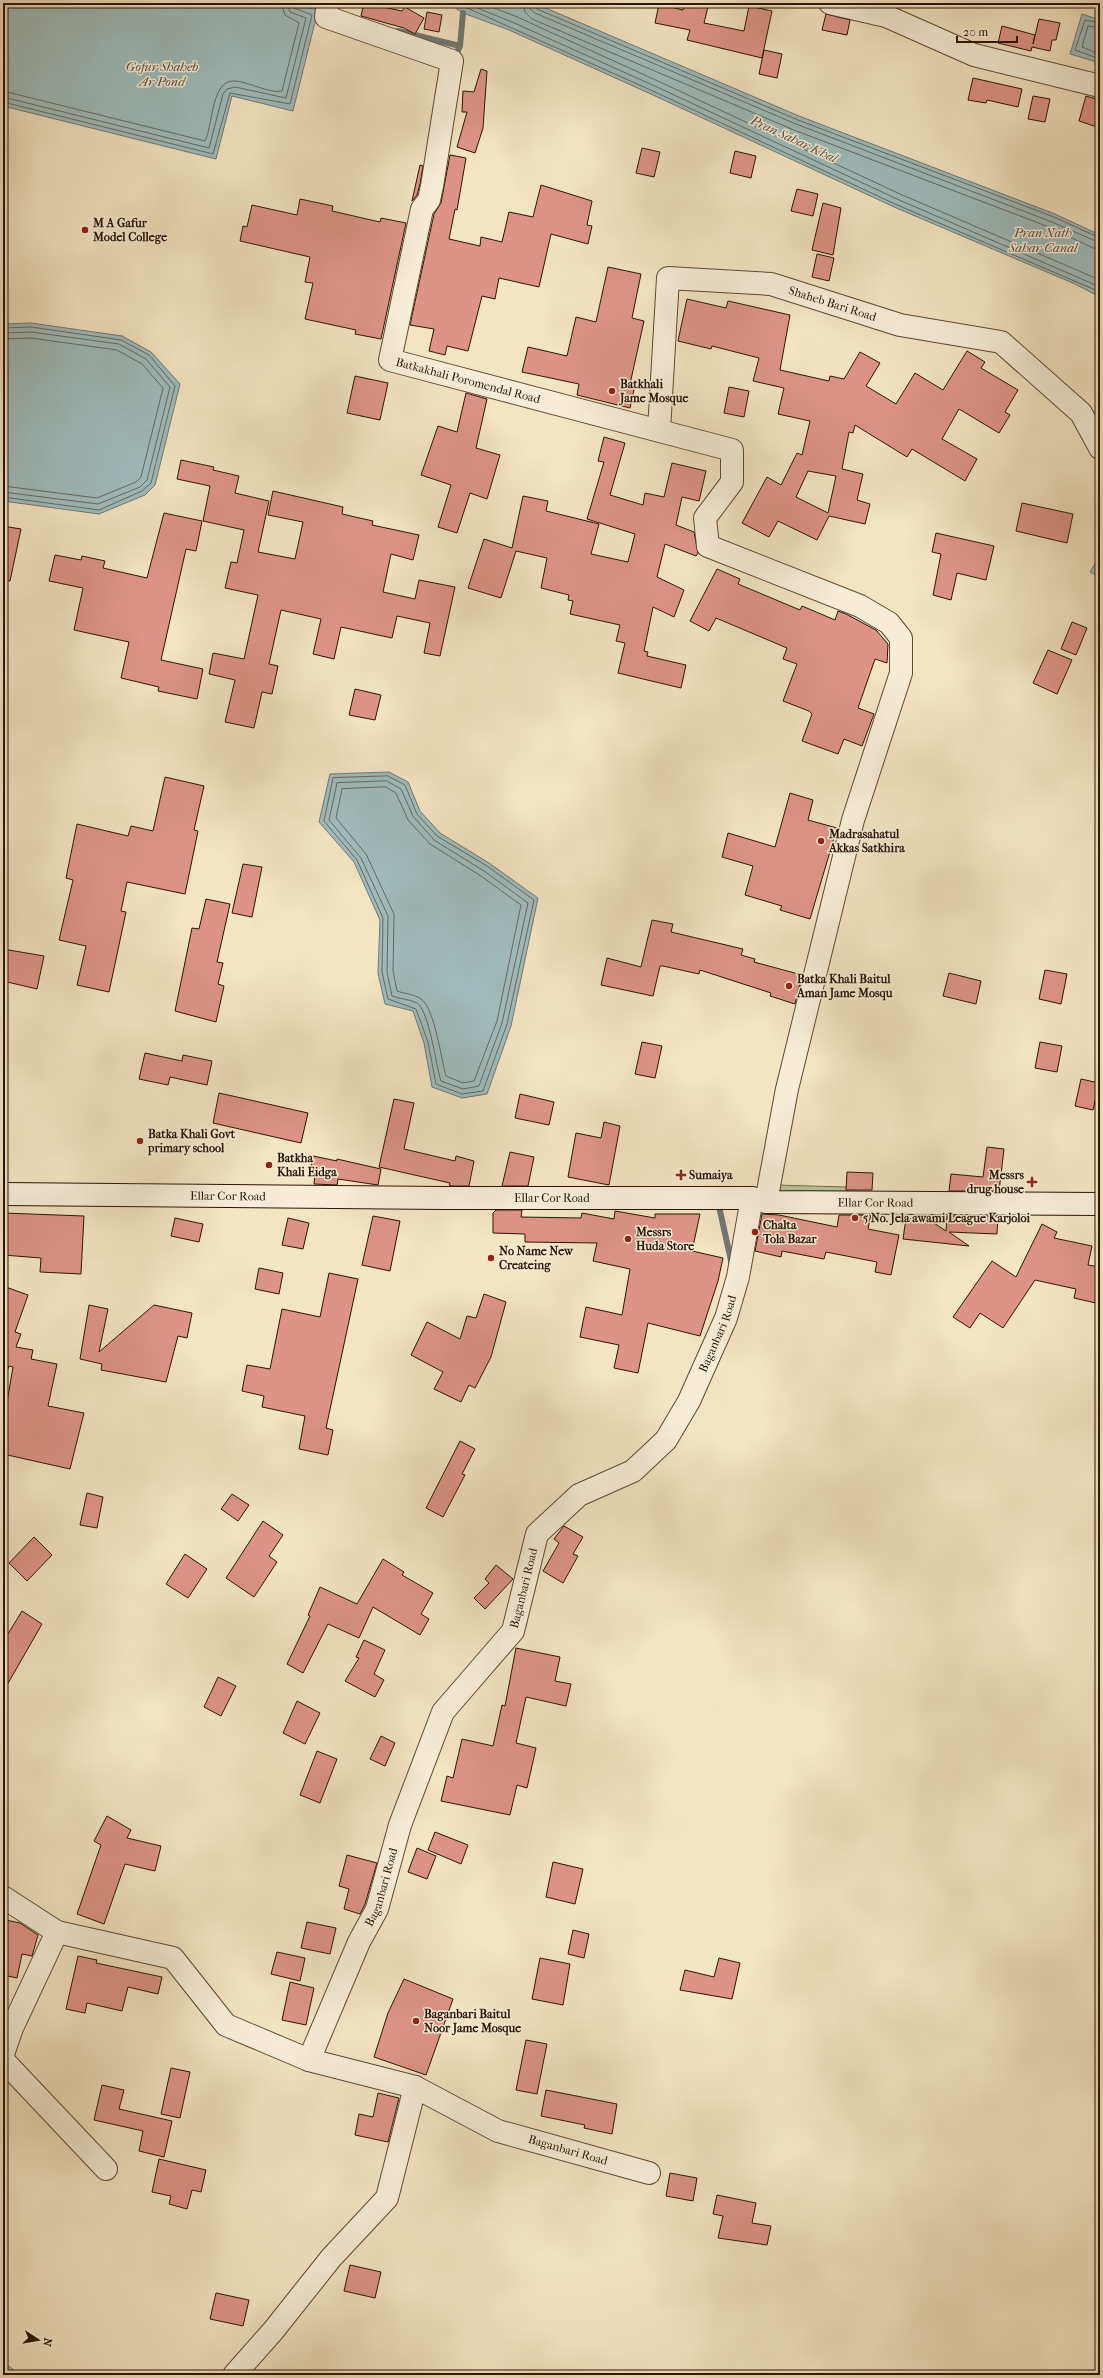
<svg xmlns="http://www.w3.org/2000/svg" width="1103" height="2378" font-family="'IM FELL French Canon',serif">
  <rect width="100%" height="100%" fill="#f3e4c2"/>
  <filter id="stains"><feTurbulence type="fractalNoise" baseFrequency=".005" numOctaves="4"/><feColorMatrix values="0 0 0 0 .2 0 0 0 0 .09 0 0 0 0 .02 0 0 0 .5 -.17"/></filter>
  <radialGradient id="worn" r=".72"><stop offset=".6" stop-color="#630" stop-opacity="0"/><stop offset="1" stop-color="#630" stop-opacity=".3"/></radialGradient>
  <path fill="#b4c598" stroke="#706c4e" d="M775 1185 847 1187V1199L775 1196Z"/>
  <path fill="#9fbcbd" stroke="#717873" d="M3 3H288L318 10 293 111 232 96 216 159 3 106Z
    M448 3H534L799 116 1055 214 1100 235V297L1075 284 894 207 653 95 509 30 463 13Z
    M1082 14 1100 20V63L1070 54Z
    M31 323 122 336 151 352 180 384 155 485 145 495 99 514 3 501V324Z
    M1100 555V577L1090 572Z
    M389 772 408 782 420 811 440 833 489 863 538 898 511 1026 487 1094 462 1098 432 1087 424 1043 413 1011 385 1004 378 973 380 920 354 862 319 822 330 774Z
    M3 2362 21 2375H3Z"/>
  <g fill="none" stroke-linecap="round" stroke-linejoin="round">
    <path stroke="#666860" stroke-width="1" d="M456 3 655 92 895 204 1100 292
      M465 3 512 22 657 87 897 199 1100 287
      M481 3 515 16 660 82 900 194 1100 280
      M523 3 525 12 532 19 794 130 1049 227 1093 248 1100 249
      M529 3 530 9 535 13 796 124 1052 222 1100 243
      M534 3 537 9 798 120 1054 217 1100 238
      M1100 23 1085 20 1075 50 1100 59
      M1100 28 1088 26 1082 47 1100 54
      M3 91 205 141C213 126 211 80 234 81 247 81 270 94 282 91L299 23 285 15 281 3
      M3 97 209 148 223 94 227 89 235 87 286 98 306 18 290 12 287 3
      M3 102 213 154 230 93 290 104 312 15 294 8 292 3
      M3 328 31 327 121 340 149 355 175 386 151 483 142 491 99 510 3 497
      M3 333 31 332 119 344 146 359 170 387 147 480 140 487 98 504 3 492
      M3 339 31 338 117 350 142 364 163 388 141 477 136 482 97 498 3 486
      M388 776 405 785 417 814 437 836 487 866 534 900 507 1024 483 1091 462 1094 436 1084 428 1042 416 1009 388 999 382 972 383 918 357 860 324 821 333 778Z
      M387 781 401 789 413 816 434 840 484 871 528 903 502 1023 479 1086 463 1089 441 1081C436 1066 429 1010 417 1003 409 999 400 999 392 996L387 972 388 916 361 858 329 820 337 783Z
      M386 787 396 793 408 820 430 844 481 876 521 905 497 1021 474 1081 463 1083 446 1076C441 1059 435 1009 421 999 414 994 405 994 397 991L393 971 394 914 366 854 336 818 342 789Z"/>
    <path stroke="#717873" stroke-width="6" d="M312 3 322 10
      M398 31 460 46 463 13
      M454 59 460 46
      M718 1202 732 1265"/>
  </g>
  <path fill="#dd9487" stroke="#2c1303" fill-rule="evenodd" d="M364 3 402 11 405 7 424 18 415 34 404 28 361 16Z
    M685 3H709L704 23 744 31 749 6 772 11 762 58 687 40 690 30 655 23 659 4 683 10Z
    M427 12 442 15 439 32 424 29Z
    M826 14 850 20 847 35 822 30Z
    M1039 19 1060 23 1056 40H1052L1050 51 1032 47 1031 51 998 43 1002 26 1035 35 1033 44Z
    M764 50 782 54 777 78 759 74Z
    M481 69 487 71 483 128 475 153 457 147 467 112H462L463 91 474 92Z
    M973 78 1022 89 1018 107 987 100 986 103 968 100Z
    M1033 96 1050 99 1045 122 1028 119Z
    M1086 96 1100 100V128L1079 121Z
    M642 148 660 152 654 177 636 173Z
    M735 151 756 156 751 178 730 173Z
    M450 155 466 158 457 210 455 209 449 239 480 246 481 237 502 242 509 212 533 217 541 185 592 201 587 225 592 226 588 244 551 234 539 287 499 278 495 299 482 296 468 351 447 346 445 355 429 351 434 329 410 325 434 214 441 203Z
    M420 165 423 166 420 184 417 195 412 201Z
    M797 189 818 194 813 216 791 211Z
    M300 199 333 206 332 211 380 222 381 218 406 223 381 339 355 334 356 330 305 319 313 283 305 282 310 257 240 241 243 226 247 227 252 205 297 215Z
    M823 203 841 208 833 255 812 250Z
    M817 254 834 258 829 281 812 277Z
    M608 267 641 274 632 318 644 321 630 384 635 385 630 408 577 395 579 384 522 372 528 347 567 356 576 317 596 322Z
    M687 299 726 308 728 301 790 315 780 370 829 381 830 376 844 379 860 352 880 363 866 386 896 404 915 373 943 390 967 351 985 362 981 368 1018 390 1005 412 1010 415 999 433 959 409 942 439 977 459 965 481 912 449 907 457 855 425 853 433 849 432 842 469 863 474 857 500 870 504 865 524 829 516 817 540 778 521 769 537 742 523 767 477 781 485 797 453 802 455 810 421 778 414 784 388 753 381 759 358 712 346 711 349 678 341ZM808 471 836 476 828 513 796 497Z
    M355 376 388 383 380 420 347 413Z
    M729 387 749 391 744 417 724 413Z
    M466 393 487 399 476 448 500 455 487 499 470 493 457 533 438 527 451 485 421 475 438 426 457 432Z
    M604 437 625 443 610 495 643 505 645 493 664 497 672 463 706 471 699 501 682 497 676 525 694 532 698 553 696 556 665 544 657 577 684 590 674 617 653 607 644 651 648 652 647 656 686 665 681 688 618 673 625 643 616 641 620 625 570 614 573 601 568 600 569 595 541 588 547 558 516 551 501 598 468 588 484 539 512 548 523 496 548 501 546 511 599 524 591 554 628 562 635 534 587 519 604 462 598 461Z
    M181 460 214 467 213 470 239 476 235 493 269 501 258 552 295 559 303 522 268 515 273 491 343 507 342 514 373 521 372 525 419 535 413 560 391 554 383 592 415 599 419 580 455 587 440 656 424 653 430 623 397 616 392 638 341 627 334 659 313 654 321 619 281 610 269 664 278 666 272 694 262 692 254 728 225 722 235 680 209 674 213 653 244 659 258 595 225 588 231 562 237 563 244 530 203 521 210 486 177 479Z
    M1022 503 1073 514 1067 543 1016 531Z
    M164 513 202 521 196 551 186 549 161 660 203 669 197 699 158 691 159 687 121 678 129 642 74 630 83 588 49 581 55 555 81 560 82 556 105 561 103 568 147 578Z
    M3 526 21 529 10 581 3 580Z
    M936 533 994 546 986 580 957 573 951 600 933 595 941 554 932 552Z
    M717 569 740 579 738 584 800 610 802 606 835 620 838 611 846 614 876 630 888 644 887 663 875 659 858 708 874 714 862 746 844 739 838 754 802 741 812 714 809 711 783 701 797 664 783 659 787 648 716 618 709 631 690 621Z
    M1072 622 1087 628 1076 655 1061 649Z
    M1048 650 1072 660 1057 694 1033 683Z
    M355 689 381 695 375 720 349 715Z
    M165 777 204 786 194 830 198 831 185 894 127 882 121 911 126 912 109 992 77 985 86 946 59 940 73 880 66 878 77 824 128 836 131 826 153 831Z
    M790 793 813 800 808 820 837 828 810 919 780 910 782 906 745 895 753 866 722 857 728 833 775 847Z
    M243 864 262 867 252 917 232 913Z
    M206 899 230 904 217 962 223 963 218 984 224 986 216 1022 175 1011 192 928 199 929Z
    M652 920 673 924 671 932 743 949 741 955 755 959 754 962 802 975 795 1004 770 996 771 993 700 970 699 974 663 966H660L653 996 601 985 607 958 641 967Z
    M3 949 44 956 37 989 3 981Z
    M1045 970 1067 974 1061 1004 1039 999Z
    M949 973 981 981 976 1004 943 996Z
    M642 1042 662 1046 655 1078 635 1074Z
    M1040 1042 1062 1046 1057 1072 1035 1068Z
    M145 1053 182 1061 183 1055 212 1061 207 1085 170 1077 168 1085 139 1079Z
    M1081 1079 1099 1083 1093 1110 1075 1106Z
    M219 1093 308 1113 301 1143 213 1123Z
    M520 1094 554 1102 549 1125 515 1118Z
    M394 1099 414 1103 404 1149 455 1161 456 1156 474 1161 469 1186H452L449 1185 450 1183 379 1167Z
    M604 1122 620 1126 609 1185 568 1177 576 1133 601 1138Z
    M987 1147 1004 1149 999 1191H949L951 1174 983 1177Z
    M510 1152 534 1157 528 1186H502Z
    M313 1156 337 1161V1159L381 1169 378 1185 338 1179 337 1185 314 1184 315 1174 310 1173Z
    M847 1172 873 1173 872 1190H846Z
    M496 1210H522L521 1217 581 1218 582 1213 614 1219 615 1211 655 1218V1214H700L692 1251 723 1258 718 1281 700 1336 648 1323 638 1373 614 1368 619 1345 580 1337 586 1307 622 1315 630 1269 593 1261 597 1243 525 1242V1234L493 1233V1213Z
    M3 1213 84 1216 81 1274 40 1272 41 1258 3 1255Z
    M762 1214 779 1215 837 1227 839 1215H871L868 1229 899 1235 891 1275 875 1272 877 1262 826 1252 824 1259 782 1251 781 1257 755 1251Z
    M373 1216 400 1221 390 1271 362 1265Z
    M947 1216H998L997 1234 949 1232 969 1246 903 1239 906 1218 931 1221 946 1231Z
    M175 1218 203 1224 199 1242 171 1236Z
    M288 1218 309 1223 303 1249 282 1245Z
    M1042 1224 1057 1232 1054 1238 1092 1246 1088 1265 1100 1267V1304L1074 1298 1076 1289 1035 1280 1003 1328 980 1313 970 1328 953 1317 992 1261 1016 1277Z
    M259 1268 283 1273 279 1294 255 1289Z
    M329 1273 358 1279 326 1428 333 1430 328 1455 299 1449 305 1416 262 1407 264 1396 242 1391 247 1365 270 1369 282 1309 320 1317Z
    M3 1286 28 1295 15 1332 21 1334 16 1347 33 1350 31 1359 57 1364 48 1406 84 1413 70 1469 3 1454V1426L13 1367 9 1366 5 1377H3Z
    M484 1294 506 1302 491 1357 475 1388 469 1385 461 1402 434 1389 443 1372 411 1355 427 1322 460 1339 467 1316 476 1318Z
    M89 1305 108 1309 99 1352 154 1305 192 1313 187 1338 178 1336 166 1382 101 1370 102 1364 80 1359Z
    M460 1441 475 1449 462 1474 465 1475 443 1517 426 1508Z
    M87 1493 103 1497 97 1528 80 1525Z
    M232 1494 249 1505 238 1521 221 1509Z
    M263 1521 283 1535 269 1556 277 1562 254 1597 226 1578Z
    M564 1526 583 1537 573 1554 578 1556 563 1583 543 1571 559 1543 554 1539Z
    M34 1537 52 1555 27 1581 9 1563Z
    M185 1554 207 1569 188 1598 166 1584Z
    M383 1559 404 1572 402 1575 433 1593 421 1614 429 1619 420 1635 373 1607 359 1638 328 1624 303 1673 287 1664 310 1616 308 1615 320 1587 357 1604Z
    M496 1565 513 1579 485 1609 474 1598 489 1583 485 1579Z
    M22 1611 42 1624 3 1692V1642Z
    M364 1640 385 1650 374 1674 384 1680 375 1697 345 1681 359 1658 356 1657Z
    M516 1648 560 1657 555 1681 571 1684 566 1706 526 1697 516 1743 536 1748 527 1788 517 1785 510 1815 441 1801 447 1776 453 1778 462 1739 493 1746 502 1705 505 1706Z
    M218 1677 236 1686 221 1716 204 1707Z
    M297 1701 320 1713 305 1744 283 1733Z
    M381 1736 395 1743 385 1766 370 1759Z
    M317 1751 337 1759 320 1803 300 1795Z
    M107 1816 131 1830 127 1838 161 1846 155 1871 125 1864 104 1924 77 1914 101 1845 94 1841Z
    M435 1832 468 1845 461 1864 428 1850Z
    M417 1848 436 1856 427 1879 408 1872Z
    M347 1855 377 1863 365 1904 360 1914 344 1909 349 1889 339 1886Z
    M553 1862 583 1869 575 1904 546 1897Z
    M6 1920 20 1923 38 1935 32 1956 22 1954 17 1978 3 1975V1933Z
    M307 1922 336 1928 330 1954 301 1948Z
    M573 1930 589 1934 584 1958 568 1954Z
    M277 1952 305 1958 300 1981 271 1974Z
    M78 1956 97 1960 96 1963 162 1977 158 1994 128 1987 122 2011 87 2003 85 2013 66 2009Z
    M540 1958 570 1964 563 2005 532 1999Z
    M719 1958 740 1963 732 1999 680 1990 685 1970 714 1977Z
    M404 1979 453 1999 426 2075 374 2057 388 2013Z
    M290 1982 314 1988 306 2025 282 2020Z
    M526 2040 547 2044 537 2094 516 2090Z
    M171 2068 190 2072 180 2118 161 2114Z
    M102 2085 124 2090 119 2109 172 2121 164 2157 139 2151 143 2131 94 2120Z
    M546 2090 617 2104 612 2134 584 2128 585 2125 541 2116Z
    M378 2093 399 2098 388 2142 355 2135 359 2114 373 2117Z
    M159 2159 206 2170 201 2192 192 2190 187 2209 169 2204 171 2196 152 2192Z
    M670 2173 697 2178 693 2201 666 2196Z
    M717 2195 756 2203 752 2223 771 2226 767 2245 718 2238 723 2216 713 2214Z
    M350 2265 381 2272 375 2298 344 2291Z
    M216 2293 249 2300 243 2326 210 2319Z"/>
  <g fill="none" stroke-linecap="round" stroke-linejoin="round">
    <g stroke="#5e4733" stroke-width="24">
      <path id="minor" d="M708 546 860 606 889 623 901 638V673L853 820 787 1089 766 1202"/>
    </g>
    <g stroke="#5e4733" stroke-width="24">
      <g id="tertiary">
        <path id="s1" d="M328 3 326 17 452 61 432 186 429 200 422 209 390 360 732 450V482L705 518 708 546"/>
        <path d="M830 3 886 16 974 55 1100 86"/>
        <path id="s2" d="M659 430 668 278 771 284 900 325 1001 342 1081 413 1100 448"/>
        <path d="M3 1897 57 1932"/>
        <path d="M3 2054 12 2028 57 1932 173 1958 226 2025 309 2060"/>
        <path d="M3 2060 106 2169"/>
        <path id="s3" d="M649 2173 498 2131 415 2087 309 2060 359 1942 377 1909 400 1825 443 1712 513 1631 537 1534 579 1495 633 1471 666 1440 689 1401 726 1318 738 1277 752 1198"/>
        <path d="M234 2375 273 2331 331 2258 387 2198 415 2087"/>
      </g>
    </g>
    <g stroke="#2c1303" stroke-width="24">
      <g id="secondary">
        <path id="s4" d="M3 1194 442 1198H752L766 1202 1100 1204"/>
      </g>
    </g>
    <use href="#minor" stroke="#f7edd7" stroke-width="22"/>
    <use href="#tertiary" stroke="#f7edd7" stroke-width="22"/>
    <use href="#secondary" stroke="#f7edd7" stroke-width="22"/>
  </g>
  <g fill="#8f2418" stroke="#f7edd7" stroke-width="1.5">
    <circle cx="85" cy="230" r="4"/>
    <circle cx="612" cy="391" r="4"/>
    <circle cx="821" cy="841" r="4"/>
    <circle cx="789" cy="986" r="4"/>
    <circle cx="140" cy="1141" r="4"/>
    <circle cx="269" cy="1165" r="4"/>
    <path d="M679 1169h4v4h4v4h-4v4h-4v-4h-4v-4h4z"/>
    <path d="M1030 1176h4v4h4v4h-4v4h-4v-4h-4v-4h4z"/>
    <circle cx="855" cy="1218" r="4"/>
    <circle cx="755" cy="1232" r="4"/>
    <circle cx="628" cy="1239" r="4"/>
    <circle cx="491" cy="1258" r="4"/>
    <circle cx="416" cy="2021" r="4"/>
  </g>
  <g text-anchor="middle" dominant-baseline="central" stroke-width="3" stroke-linejoin="round" paint-order="stroke">
    <g font-size="12" font-weight="bold" fill="#2c1303" stroke="#f7edd7" text-anchor="start">
      <text x="93" y="223">M A Gafur<tspan x="93" dy="14">Model College</tspan></text>
      <text x="620" y="384">Batkhali<tspan x="620" dy="14">Jame Mosque</tspan></text>
      <text x="829" y="834">Madrasahatul<tspan x="829" dy="14">Akkas Satkhira</tspan></text>
      <text x="797" y="979">Batka Khali Baitul<tspan x="797" dy="14">Aman Jame Mosqu</tspan></text>
      <text x="148" y="1134">Batka Khali Govt<tspan x="148" dy="14">primary school</tspan></text>
      <text x="277" y="1158">Batkha<tspan x="277" dy="14">Khali Eidga</tspan></text>
      <text x="689" y="1175">Sumaiya</text>
      <text x="1024" y="1175" text-anchor="end">Messrs<tspan x="1024" dy="14">drug house</tspan></text>
      <text x="863" y="1218">5 No. Jela awami League Karjoloi</text>
      <text x="763" y="1225">Chalta<tspan x="763" dy="14">Tola Bazar</tspan></text>
      <text x="636" y="1232">Messrs<tspan x="636" dy="14">Huda Store</tspan></text>
      <text x="499" y="1251">No Name New<tspan x="499" dy="14">Createing</tspan></text>
      <text x="424" y="2014">Baganbari Baitul<tspan x="424" dy="14">Noor Jame Mosque</tspan></text>
    </g>
    <g font-size="12" fill="#2c1303" stroke="#f7edd7">
      <text stroke="none"><textPath href="#s2" startOffset="320">Shaheb Bari Road</textPath></text>
      <text stroke="none"><textPath href="#s1" startOffset="535">Batkakhali Poromendal Road</textPath></text>
      <text stroke="none"><textPath href="#s4" startOffset="225">Ellar Cor Road</textPath></text>
      <text stroke="none"><textPath href="#s4" startOffset="549">Ellar Cor Road</textPath></text>
      <text stroke="none"><textPath href="#s4" startOffset="873">Ellar Cor Road</textPath></text>
      <text stroke="none"><textPath href="#s3" startOffset="1221">Baganbari Road</textPath></text>
      <text stroke="none"><textPath href="#s3" startOffset="885">Baganbari Road</textPath></text>
      <text stroke="none"><textPath href="#s3" startOffset="548">Baganbari Road</textPath></text>
      <text transform="translate(568 2150) rotate(16)">Baganbari Road</text>
    </g>
    <g font-size="13" font-style="italic" fill="#544e44" stroke="#f7edd7">
      <text x="162" y="66">Gofur Shaheb<tspan x="162" dy="15">Ar Pond</tspan></text>
      <text transform="translate(794 139) rotate(25)">Pran Sahar Khal</text>
      <text x="1043" y="232">Pran Nath<tspan x="1043" dy="15">Sahar Canal</tspan></text>
    </g>
  </g>
  <rect width="1103" height="2378" fill="none" stroke="#f3e4c2" stroke-width="16"/>
  <rect x="4" y="4" width="1095" height="2370" fill="none" stroke="#2c1303" stroke-width="2"/>
  <rect x="8" y="8" width="1087" height="2362" fill="none" stroke="#2c1303"/>
  <g transform="translate(38 2340) rotate(102)" stroke="#f7edd7" stroke-width="3" paint-order="stroke">
  <path d="M0-3L7 15L0 10L-7 15Z" fill="#2c1303"/>
  <text y="-6" font-size="11" font-weight="bold" text-anchor="middle" fill="#2c1303">N</text>
  </g>
  <path d="M957 36v6h60v-6" fill="none" stroke="#2c1303" stroke-width="2"/>
  <text x="963" y="36" font-size="12" fill="#2c1303" stroke="#f7edd7" stroke-width="3" paint-order="stroke">20 m</text>
  <rect width="100%" height="100%" filter="url(#stains)"/>
  <rect width="100%" height="100%" fill="url(#worn)"/>
</svg>
